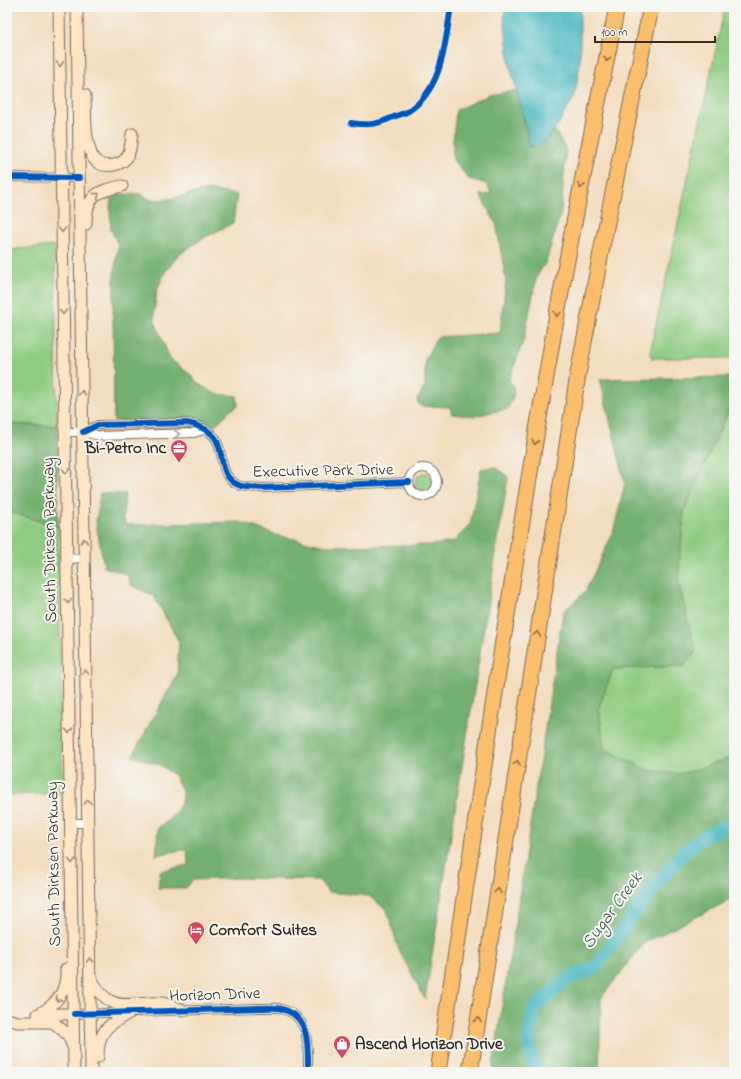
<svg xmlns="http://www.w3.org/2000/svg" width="741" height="1079" font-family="'Indie Flower',sans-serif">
  <rect width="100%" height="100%" fill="#f6f6f2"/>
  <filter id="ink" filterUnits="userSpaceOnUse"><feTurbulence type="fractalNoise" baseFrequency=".025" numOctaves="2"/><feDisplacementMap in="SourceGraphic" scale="8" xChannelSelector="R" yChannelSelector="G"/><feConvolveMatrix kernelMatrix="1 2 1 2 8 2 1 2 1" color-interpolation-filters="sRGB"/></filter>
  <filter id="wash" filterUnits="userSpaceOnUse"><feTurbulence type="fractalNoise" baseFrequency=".012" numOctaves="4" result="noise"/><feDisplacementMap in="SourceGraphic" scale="16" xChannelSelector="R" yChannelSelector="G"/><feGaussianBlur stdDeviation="0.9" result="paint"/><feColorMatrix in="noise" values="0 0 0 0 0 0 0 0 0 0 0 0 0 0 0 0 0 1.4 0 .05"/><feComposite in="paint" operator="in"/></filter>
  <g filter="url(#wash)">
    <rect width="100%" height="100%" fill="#f3ddbf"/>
    <path fill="#8fcc81" stroke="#657b50" d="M725 7H734V358H652L650 352Z
      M55 246 57 426 7 424V250Z
      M732 403H734V756L700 769 678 774 647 770 604 748 599 707 613 669 684 666 695 652 678 581 684 511Z
      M415 482a9 9 0 1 1 18 0a9 9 0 1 1-18 0Z
      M7 513 58 516 63 793 7 795Z"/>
    <path fill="#73b06f" stroke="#576d46" d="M517 90 530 147 543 144 555 130 566 150 561 212 546 262 537 276 524 339 509 380C518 392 513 397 507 409L474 416 452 414 450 407 420 406 417 400 425 386V359L437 337 500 333 506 281 496 223 480 195 491 194 487 184 469 179 453 160V141L456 110 489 95Z
      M208 190 237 195 233 223 200 240 179 255 165 272 157 290 154 313 155 322 170 359 191 375 197 383 216 394 237 396 238 406 231 410 214 426 205 421 191 418 114 421 113 314 114 276 118 245 111 229 110 206 112 194H141L151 200 169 199Z
      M734 377V403H732L684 511 678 581 696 652 684 666 613 669 599 707 604 748 647 770 678 774 700 769 734 756V898L644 943 601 998 599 1072H492L563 612 585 592 613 533 625 483 600 379Z
      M7 424 57 426 58 527 7 511Z
      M495 467 508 477 425 999 399 950 387 910 369 896 328 892 319 880 241 878 193 880 186 888H158L160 871 188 865 187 849 156 855 158 828 173 816 181 804 182 791 174 775 160 765 132 756 177 675 179 642 154 596 131 585 127 574 104 567 96 522 100 493 125 494 123 519 127 525 240 522 280 536 326 546 433 545 453 542 470 525 481 469Z"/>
    <path fill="#48b7c1" stroke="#427070" d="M505 7H580V64L575 95 558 125 543 144 530 147 527 129 510 66 504 18Z"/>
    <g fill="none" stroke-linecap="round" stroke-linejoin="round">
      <path stroke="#48b7c1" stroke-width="14" d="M535 1072 529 1042 534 1009 565 980 595 968 659 880 683 853 701 838 725 826 734 824"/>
    </g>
  </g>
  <g filter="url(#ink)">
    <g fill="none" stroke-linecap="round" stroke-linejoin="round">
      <g stroke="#7b6956" stroke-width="10">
        <path id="street" d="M7 177 79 178
          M65 432H83L100 436 194 433 204 430
          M83 432 98 425 187 423C197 425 210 430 216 439 225 456 218 478 241 486 248 488 256 487 263 488L409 482
          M409 482a14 14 0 1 1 28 0a14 14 0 1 1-28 0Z
          M67 559 84 558
          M71 823H88
          M74 1014 260 1008C267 1008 275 1007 282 1009 311 1016 308 1049 308 1072"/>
      </g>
      <g stroke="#7b6956" stroke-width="13">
        <path id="secondary" d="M59 7 74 1072
          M77 7 91 1072
          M85 95C86 113 84 133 90 150 91 154 93 159 96 161 104 169 123 166 128 155 131 149 131 141 132 134
          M86 224C86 195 97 191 122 186
          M90 976C110 1017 127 1001 162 1003 169 1004 177 1008 183 1010
          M38 1014H74
          M39 1014C58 1003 67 991 66 969
          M7 1019 18 1022H53L68 1035 73 1047
          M98 1057C98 1030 108 1025 131 1012"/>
      </g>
      <g stroke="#7b6956" stroke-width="17">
        <path id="highway" d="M438 1072C475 827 510 581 553 337 572 227 595 117 617 7
          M470 1072 578 374 603 242 651 7"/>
      </g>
      <use href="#street" stroke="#fff" stroke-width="8"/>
      <use href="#secondary" stroke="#fde5c5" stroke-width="11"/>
      <use href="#highway" stroke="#fabe6d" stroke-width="15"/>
      <g stroke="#f6f6f2" stroke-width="8">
        <path id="cycleway" d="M351 123C371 126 378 124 396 116 401 114 406 113 410 110 443 88 445 42 451 7
          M7 177 79 178
          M83 432 98 425 187 423C197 425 210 430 216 439 225 456 218 478 241 486 248 488 256 487 263 488L409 482
          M74 1014 260 1008C267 1008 275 1007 282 1009 311 1016 308 1049 308 1072"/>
      </g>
      <use href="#cycleway" stroke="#0057b8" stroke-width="6"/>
    </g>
    <defs><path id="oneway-chevron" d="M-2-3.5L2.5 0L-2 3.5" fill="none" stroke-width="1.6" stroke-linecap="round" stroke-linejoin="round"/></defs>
    <g stroke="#916d42">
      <use href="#oneway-chevron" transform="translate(607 59) rotate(102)"/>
      <use href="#oneway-chevron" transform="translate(581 186) rotate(102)"/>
      <use href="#oneway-chevron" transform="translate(557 314) rotate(100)"/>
      <use href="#oneway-chevron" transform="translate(535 442) rotate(99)"/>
      <use href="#oneway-chevron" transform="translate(537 634) rotate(-81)"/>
      <use href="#oneway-chevron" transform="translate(517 763) rotate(-81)"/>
      <use href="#oneway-chevron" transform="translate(498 891) rotate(-81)"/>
      <use href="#oneway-chevron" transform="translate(478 1020) rotate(-81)"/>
    </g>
    <g stroke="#9c8872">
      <use href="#oneway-chevron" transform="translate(60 64) rotate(89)"/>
      <use href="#oneway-chevron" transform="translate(97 195) rotate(-39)"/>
      <use href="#oneway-chevron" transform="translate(62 230) rotate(89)"/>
      <use href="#oneway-chevron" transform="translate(63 312) rotate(89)"/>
      <use href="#oneway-chevron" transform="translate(82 393) rotate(-91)"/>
      <use href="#oneway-chevron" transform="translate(66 471) rotate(89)"/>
      <use href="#oneway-chevron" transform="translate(84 541) rotate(-91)"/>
      <use href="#oneway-chevron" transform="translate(68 601) rotate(90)"/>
      <use href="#oneway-chevron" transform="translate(85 672) rotate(-91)"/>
      <use href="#oneway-chevron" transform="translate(69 731) rotate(89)"/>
      <use href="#oneway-chevron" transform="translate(88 802) rotate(-91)"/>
      <use href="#oneway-chevron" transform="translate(72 861) rotate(89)"/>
      <use href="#oneway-chevron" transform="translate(90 960) rotate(-91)"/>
      <use href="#oneway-chevron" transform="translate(58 999) rotate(130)"/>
    </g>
    <use stroke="#a79f9a" href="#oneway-chevron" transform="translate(177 434) rotate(-2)"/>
  </g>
  <defs>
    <g id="office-pin" transform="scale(0.9)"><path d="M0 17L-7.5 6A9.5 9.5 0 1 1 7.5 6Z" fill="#d1495b" stroke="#f6f6f2"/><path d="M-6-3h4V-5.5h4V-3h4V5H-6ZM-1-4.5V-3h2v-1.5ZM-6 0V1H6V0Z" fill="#fff"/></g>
    <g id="hotel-pin" transform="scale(0.9)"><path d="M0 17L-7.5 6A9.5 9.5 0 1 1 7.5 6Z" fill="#d1495b" stroke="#f6f6f2"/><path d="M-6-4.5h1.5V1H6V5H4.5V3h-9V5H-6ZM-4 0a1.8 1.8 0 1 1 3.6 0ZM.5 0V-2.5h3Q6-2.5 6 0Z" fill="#fff"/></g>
    <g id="shop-pin" transform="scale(0.9)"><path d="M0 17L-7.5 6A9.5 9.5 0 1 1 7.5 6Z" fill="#d1495b" stroke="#f6f6f2"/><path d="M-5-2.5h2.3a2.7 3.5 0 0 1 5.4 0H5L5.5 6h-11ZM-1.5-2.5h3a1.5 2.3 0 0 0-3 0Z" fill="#fff"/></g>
  </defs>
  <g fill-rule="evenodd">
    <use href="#office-pin" x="179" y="448"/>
    <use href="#hotel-pin" x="196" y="930"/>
    <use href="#shop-pin" x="342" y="1044"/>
  </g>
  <g text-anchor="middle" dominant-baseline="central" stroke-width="4" stroke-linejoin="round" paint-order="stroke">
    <g font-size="17" font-weight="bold" fill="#3b2a1e" stroke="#f6f6f2" text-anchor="start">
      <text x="166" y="448" text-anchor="end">Bi-Petro Inc</text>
      <text x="209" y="930">Comfort Suites</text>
      <text x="355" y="1044">Ascend Horizon Drive</text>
    </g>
    <g font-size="17" fill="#3b2a1e" stroke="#f6f6f2">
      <text transform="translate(323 471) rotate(-1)">Executive Park Drive</text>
      <text transform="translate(50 540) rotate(-91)">South Dirksen Parkway</text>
      <text transform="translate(54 864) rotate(-91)">South Dirksen Parkway</text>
      <text transform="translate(215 995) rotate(-2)">Horizon Drive</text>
    </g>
    <g font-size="18" font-style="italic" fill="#405b57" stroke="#f6f6f2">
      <text transform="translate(613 911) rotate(-54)">Sugar Creek</text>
    </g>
  </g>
  <rect width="741" height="1079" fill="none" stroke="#f6f6f2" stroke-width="24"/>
  <path d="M595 36v6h120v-6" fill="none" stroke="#3b2a1e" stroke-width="2"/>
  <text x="601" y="36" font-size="12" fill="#3b2a1e" stroke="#f6f6f2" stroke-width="3" paint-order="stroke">100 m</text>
</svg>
